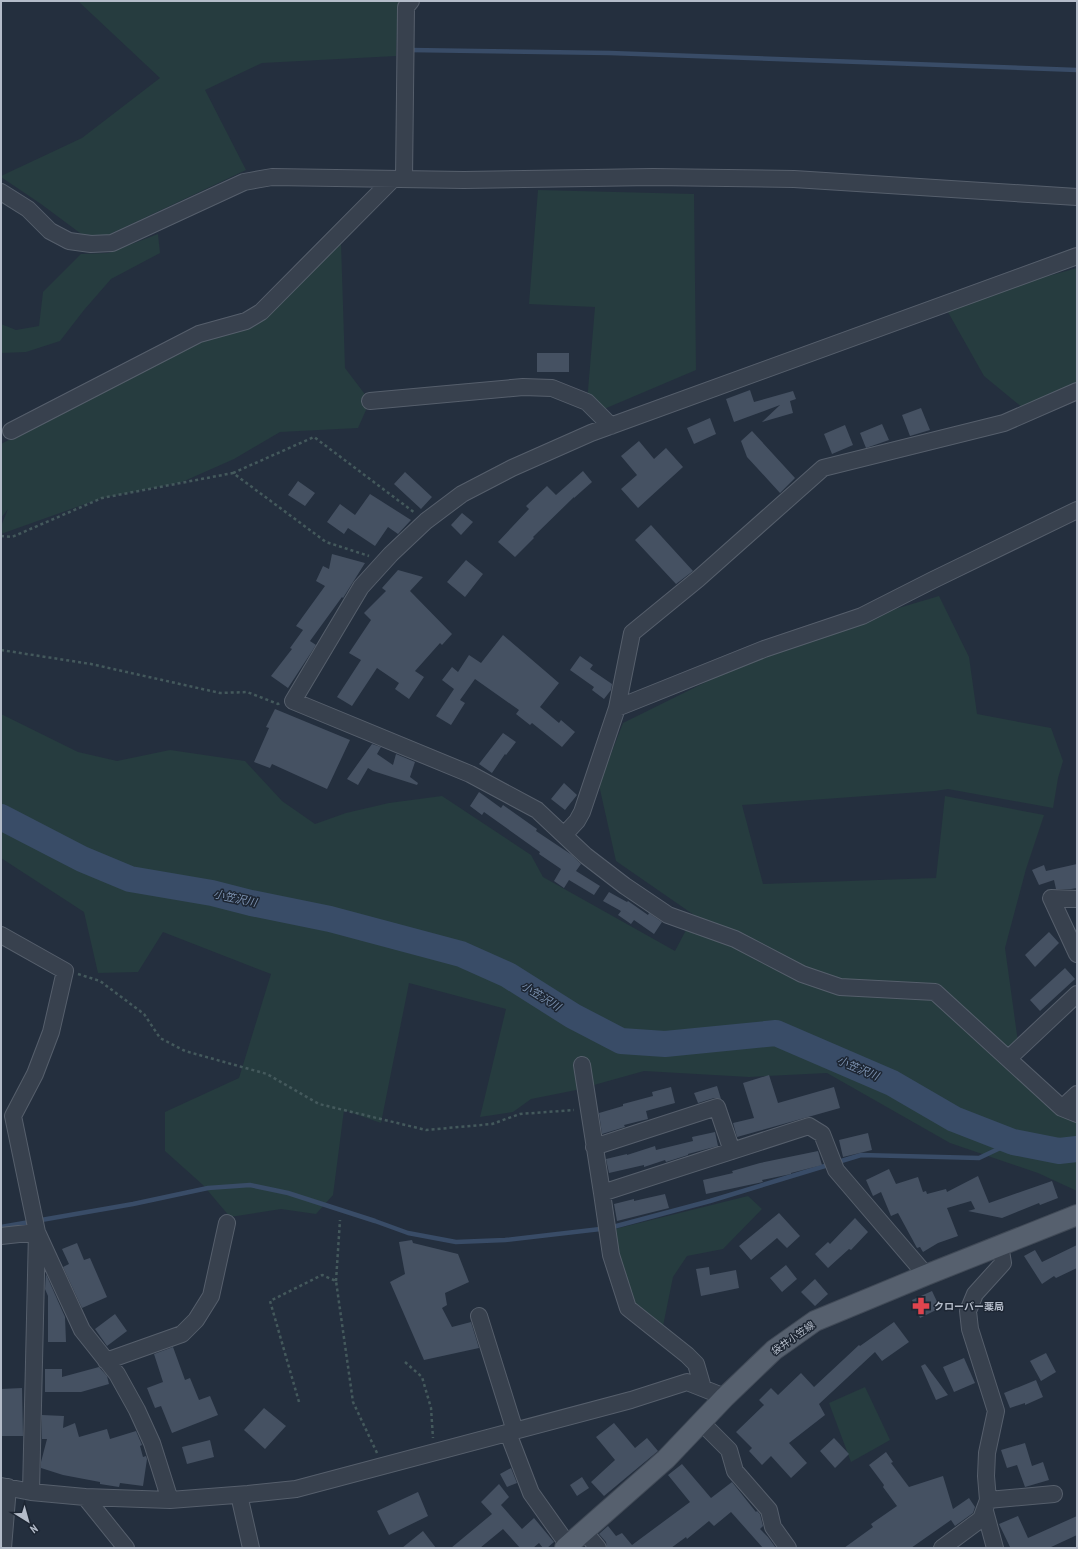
<svg xmlns="http://www.w3.org/2000/svg" width="1078" height="1549" font-family="'PT Sans Narrow','Noto Sans JP',sans-serif">
  <rect width="100%" height="100%" fill="#242f3e"/>
  <path fill="#263c3f" d="M78 1H412L397 27 396 56 262 63 205 90 246 170 104 237 84 236 41 204 1 177V176L82 138 160 78Z
    M538 190 694 194 696 370 597 412 587 402 595 307 529 304Z
    M158 234 160 253 111 279 84 310 60 341 26 352 1 353V324L16 330 39 326 43 292 81 254 108 253Z
    M341 243 345 368 370 401 358 428 280 432 234 459 182 482 102 498 1 534V526L8 509 1 518V444L198 342 263 321Z
    M1077 268V385L1023 408 984 376 944 305Z
    M939 596 969 657 977 714 1051 728 1063 761 1058 778 1053 808 948 789 935 791 742 805 763 884 936 878 945 796 1044 815 1026 869 1005 948 1022 1071 1077 1121V1191L1038 1173 950 1143 827 1073 749 1077 644 1071 576 1090 531 1099 513 1112 480 1117 506 1009 409 983 381 1123 344 1110 333 1195 316 1214 281 1209 230 1217 203 1185 165 1151V1112L239 1078 271 974 163 932 138 972 98 973 84 912 1 858V714L78 752 117 761 170 750 245 761 282 801 315 824 346 813 389 803 442 796 531 855 543 877 675 951 694 915 616 861 599 785 623 723 791 640Z
    M748 1196 762 1209 723 1249 687 1256 673 1277 663 1326 625 1300 615 1229Z
    M865 1387 890 1440 851 1462 829 1403Z"/>
  <g fill="none" stroke-linecap="round" stroke-linejoin="round">
    <path stroke="#394c67" stroke-width="4.5" d="M410 50 610 53 1077 70
      M1 1227 133 1204 208 1188 250 1185 288 1193 375 1221 408 1233 456 1242 505 1240 609 1228 710 1201 861 1155 979 1158 1013 1142"/>
    <path stroke="#394c67" stroke-width="26" d="M1 817 82 859 130 879 212 893 251 903 330 919 461 954 508 975 573 1016 621 1041 665 1044 776 1033 892 1083 954 1119 1013 1142 1059 1151 1077 1149"/>
  </g>
  <path fill="#455162" d="M537 353H569V372H537Z
    M750 390 754 402 793 391 796 399 790 401 793 413 762 422 780 405 734 422 726 399Z
    M921 408 930 430 910 436 902 415Z
    M710 418 716 434 694 444 687 428Z
    M882 424 889 440 866 448 860 433Z
    M845 425 853 445 832 454 824 434Z
    M752 431 795 478 780 493 747 457 741 441Z
    M639 441 654 459 666 448 683 467 638 508 621 489 637 475 621 456Z
    M583 471 592 482 574 498V497L533 537 534 538 515 557 498 542 529 509 526 506 547 486 556 495Z
    M405 472 432 497 421 509 394 484Z
    M298 481 315 493 305 506 288 495Z
    M370 494 411 520 398 534 388 527 375 546 348 528 344 534 327 522 340 504 355 515Z
    M462 513 473 522 461 535 451 525Z
    M651 525 693 571 676 584 635 540Z
    M332 554 365 563 343 598 342 597 310 641 316 645 288 688 271 676 292 649 290 648 303 630 296 626 325 586 316 581 323 566 329 569Z
    M466 560 483 574 465 597 447 582Z
    M398 570 423 577 410 591 452 634 442 645 440 643 415 671 424 677 409 699 395 689 399 683 377 668 352 706 337 697 361 660 349 653 371 620 364 613 386 591 382 588Z
    M503 635 559 683 540 707 559 723 561 720 575 732 562 747 532 723 530 725 516 714 519 710 475 679 460 700 465 703 451 725 436 716 454 689 442 680 452 667 458 672 469 655 481 663Z
    M580 656 593 665 590 669 612 684 611 690 604 699 592 690 594 687 570 670Z
    M275 709 350 740 327 789 272 764 270 768 254 762 269 728 266 727Z
    M503 733 516 742 506 755 505 754 492 773 479 764Z
    M372 744 381 747 377 754 393 765 396 754 415 762 410 777 418 783 417 785 373 771 368 768 358 785 347 779Z
    M564 783 577 795 565 810 551 799Z
    M479 792 501 808 503 805 537 829 536 831 572 855 581 864 576 871 600 886 594 895 569 880 564 888 554 881 561 869 539 854 540 852 484 812 482 815 470 806Z
    M1077 864V888L1071 889H1056L1054 880 1039 885 1032 870 1044 865 1046 871Z
    M609 892 627 902 628 901 648 915 649 913 662 922 654 934 634 920 631 924 618 915 621 911 603 901Z
    M1049 932 1059 943 1035 967 1025 955Z
    M1065 968 1075 979 1040 1011 1030 1000Z
    M769 1075 778 1103 834 1087 840 1108 737 1137 733 1123 754 1118 743 1083Z
    M717 1086 721 1099 714 1098 698 1103 694 1093Z
    M671 1087 675 1103 646 1111 648 1119 624 1125 625 1127 602 1134 599 1113 623 1106V1104L653 1096 652 1092Z
    M715 1132 718 1146 688 1154V1155L666 1162 665 1160 644 1167V1165L609 1173 606 1159 627 1154V1155L655 1146 656 1150 693 1141 692 1137Z
    M868 1133 872 1150 843 1157 839 1140Z
    M818 1151 822 1165 791 1173V1174L762 1180 763 1182 706 1194 703 1180 733 1173 732 1171 760 1163Z
    M889 1169 896 1184 918 1177 923 1192 926 1191 927 1194 946 1189 947 1192 978 1176 989 1203 1052 1181 1058 1198 1040 1205 1039 1203 1002 1218 968 1211 975 1209 971 1201 947 1208 958 1236 938 1243 923 1252 920 1247 917 1248 898 1213 891 1216 881 1192 873 1196 866 1180Z
    M665 1194 669 1208 617 1221 614 1204 634 1199V1201Z
    M779 1213 800 1236 787 1248 777 1238 751 1260 739 1246Z
    M855 1218 868 1232 851 1250 849 1249 828 1268 815 1254 828 1242 830 1244Z
    M412 1240 413 1243 458 1254 469 1282 445 1293 447 1305 442 1308 452 1327 471 1322 479 1348 424 1360 390 1282 405 1274 399 1242Z
    M77 1243 84 1260 90 1258 107 1297 82 1308 63 1267 69 1264 62 1249Z
    M1077 1245V1268L1056 1278 1054 1276 1042 1284 1024 1256 1035 1250 1042 1262Z
    M786 1265 797 1279 782 1292 770 1278Z
    M709 1267 710 1275 736 1270 739 1288 701 1296 696 1269Z
    M46 1274 65 1317 66 1342H48V1296L45 1289Z
    M815 1279 828 1294 815 1306 801 1292Z
    M932 1291 940 1308 920 1318 912 1300Z
    M115 1314 127 1331 107 1346 95 1329Z
    M894 1322 909 1342 882 1361 875 1352 819 1404 825 1415 789 1443 807 1463 791 1478 771 1456 762 1465 749 1451 752 1448 736 1432 764 1405 759 1400 771 1388 778 1395 801 1373 814 1387 859 1345 860 1346Z
    M173 1347 185 1380 190 1378 199 1400 210 1396 218 1415 172 1433 161 1406 155 1408 147 1388 163 1382 154 1354Z
    M1046 1353 1056 1372 1041 1381 1030 1361Z
    M964 1358 975 1383 954 1392 943 1367Z
    M925 1364 948 1395 936 1400 921 1366Z
    M99 1367 107 1376 109 1384 81 1392H45V1369H62V1377Z
    M1036 1380 1043 1397 1025 1405V1403L1010 1408 1004 1393Z
    M22 1388 23 1436H1V1389Z
    M264 1408 286 1426 265 1449 244 1430Z
    M42 1415 64 1416 63 1428 75 1423 79 1437 107 1429 110 1439 136 1431 142 1445 140 1446 143 1457 146 1456 147 1459 143 1486 120 1483 119 1487 100 1484V1482L63 1475 41 1468V1462L47 1439H42Z
    M614 1423 635 1448 647 1438 658 1451 604 1496 591 1482 615 1460 596 1437Z
    M834 1438 849 1454 835 1468 820 1451Z
    M210 1440 214 1457 187 1464 182 1447Z
    M1025 1443 1032 1466 1043 1462 1049 1480 1025 1487 1017 1465 1007 1468 1001 1450Z
    M886 1452 893 1462 891 1463 909 1487 943 1476 953 1509 969 1498 975 1507 973 1513 955 1526 951 1520 911 1548H844L873 1527 871 1524 897 1506 883 1487 884 1485 869 1465Z
    M682 1464 711 1498 732 1482 756 1512 757 1511 760 1514 763 1526 760 1529 768 1537 776 1548H763L731 1512 714 1526 709 1521 687 1539 686 1537 671 1548H607L606 1542 599 1534 608 1526 616 1536 622 1533 632 1545 690 1502 668 1475Z
    M511 1468 517 1483 507 1487 500 1474Z
    M582 1477 589 1488 577 1496 570 1485Z
    M499 1484 509 1497 501 1505 522 1529 534 1518 554 1542 547 1548H543L539 1543 533 1548H520L503 1529 480 1548H451L492 1514 481 1502Z
    M418 1492 428 1516 389 1535 377 1511Z
    M1018 1516 1028 1538 1077 1516V1535L1049 1548H1007L1010 1547 999 1524Z
    M423 1531 436 1548H402Z"/>
  <g fill="none" stroke-linecap="round" stroke-linejoin="round">
    <g stroke="#565f6c" stroke-width="18">
      <path id="minor" d="M404 179 406 7 411 1
        M1 192 28 209 50 231 69 241 91 244 112 243 244 182 272 177 464 180 653 177 794 179 1077 197
        M1077 256 591 433 512 468 462 494 426 521 391 554 361 587 293 701 470 774 537 810 586 856 625 886 668 915 735 939 802 974 840 987 935 992 1062 1108 1077 1114
        M370 401 523 387 552 388 587 402 611 426
        M11 431 199 334 246 321 261 312 393 179
        M617 708 764 649 862 616 933 580 1077 510
        M564 835 577 821 582 812 617 708 632 633 698 579 823 468 1004 423 1077 391
        M1077 899 1051 898 1077 954
        M1 935 65 971 51 1032 35 1074 13 1116 37 1232 82 1330 117 1374 137 1410 152 1443 170 1500
        M1009 1058 1077 994
        M582 1065 602 1193 809 1126 822 1134 836 1170 926 1275
        M1062 1108 1077 1094
        M594 1147 717 1107 732 1151
        M602 1193 611 1255 628 1308 687 1355 696 1364 703 1388
        M1 1236 37 1232 31 1492
        M479 1316 515 1431
        M106 1361 182 1334 196 1320 211 1296 227 1223
        M701 1422 729 1450 735 1471 769 1510 773 1527 788 1548
        M508 1433 531 1493 568 1545
        M1 1486 31 1492 85 1497 170 1500 248 1494 296 1489 631 1400 687 1382 725 1397
        M239 1495 251 1548
        M85 1497 126 1548
        M988 1500 1054 1494
        M985 1511 995 1548
        M584 1531 598 1548
        M3 1548 8 1487
        M942 1548 981 1519 988 1500 986 1476 987 1453 996 1411 970 1329 968 1311 975 1294 1003 1263 1000 1245"/>
    </g>
    <g stroke="#414a57" stroke-width="22">
      <path id="major" d="M565 1548 666 1459 725 1397 774 1350 815 1321 926 1275 1077 1215"/>
    </g>
    <path stroke="#44595c" stroke-width="2.5" stroke-dasharray="3 3" stroke-linecap="butt" d="M233 473 314 437 415 513
      M1 536 12 537 102 498 233 473 326 542 369 556
      M1 650 91 664 220 693 247 692 278 704 280 703
      M78 974 100 981 144 1014 160 1038 185 1051 267 1074 319 1104 426 1130 492 1124 520 1114 574 1110
      M336 1281 340 1220
      M405 1362 422 1377 431 1408 433 1438
      M299 1402 270 1301 322 1275 336 1281 353 1402 377 1453"/>
    <use href="#minor" stroke="#38414e" stroke-width="16"/>
    <use href="#major" stroke="#56606e" stroke-width="20"/>
  </g>
  <defs>
    <g id="pharmacy-bare" transform="scale(1.38)"><path d="M-2-6h4v4h4v4h-4v4h-4v-4h-4v-4h4Z" fill="#e0444e" stroke="#1d2633" stroke-width="2.5" paint-order="stroke"/></g>
  </defs>
  <g fill-rule="evenodd">
    <use href="#pharmacy-bare" x="921" y="1306"/>
  </g>
  <g text-anchor="middle" dominant-baseline="central" stroke-width="3" stroke-linejoin="round" paint-order="stroke">
    <g font-size="10" font-weight="bold" fill="#b4bcc9" stroke="#1d2633" text-anchor="start">
      <text x="934" y="1306">クローバー薬局</text>
    </g>
    <g font-size="10" fill="#b4bcc9" stroke="#1d2633">
      <text transform="translate(793 1338) rotate(-35)">袋井小笠線</text>
    </g>
    <g font-size="11" font-style="italic" fill="#7c92b1" stroke="#1d2633">
      <text transform="translate(235 898) rotate(12)">小笠沢川</text>
      <text transform="translate(541 996) rotate(32)">小笠沢川</text>
      <text transform="translate(858 1068) rotate(23)">小笠沢川</text>
    </g>
  </g>
  <rect width="1078" height="1549" fill="none" stroke="#b4bcc9" stroke-width="4"/>
  <g transform="translate(28 1521) rotate(143)" stroke="#1d2633" stroke-width="3" paint-order="stroke">
  <path d="M0-3L7 15L0 10L-7 15Z" fill="#b4bcc9"/>
  <text y="-6" font-size="11" font-weight="bold" text-anchor="middle" fill="#b4bcc9">N</text>
  </g>
</svg>
